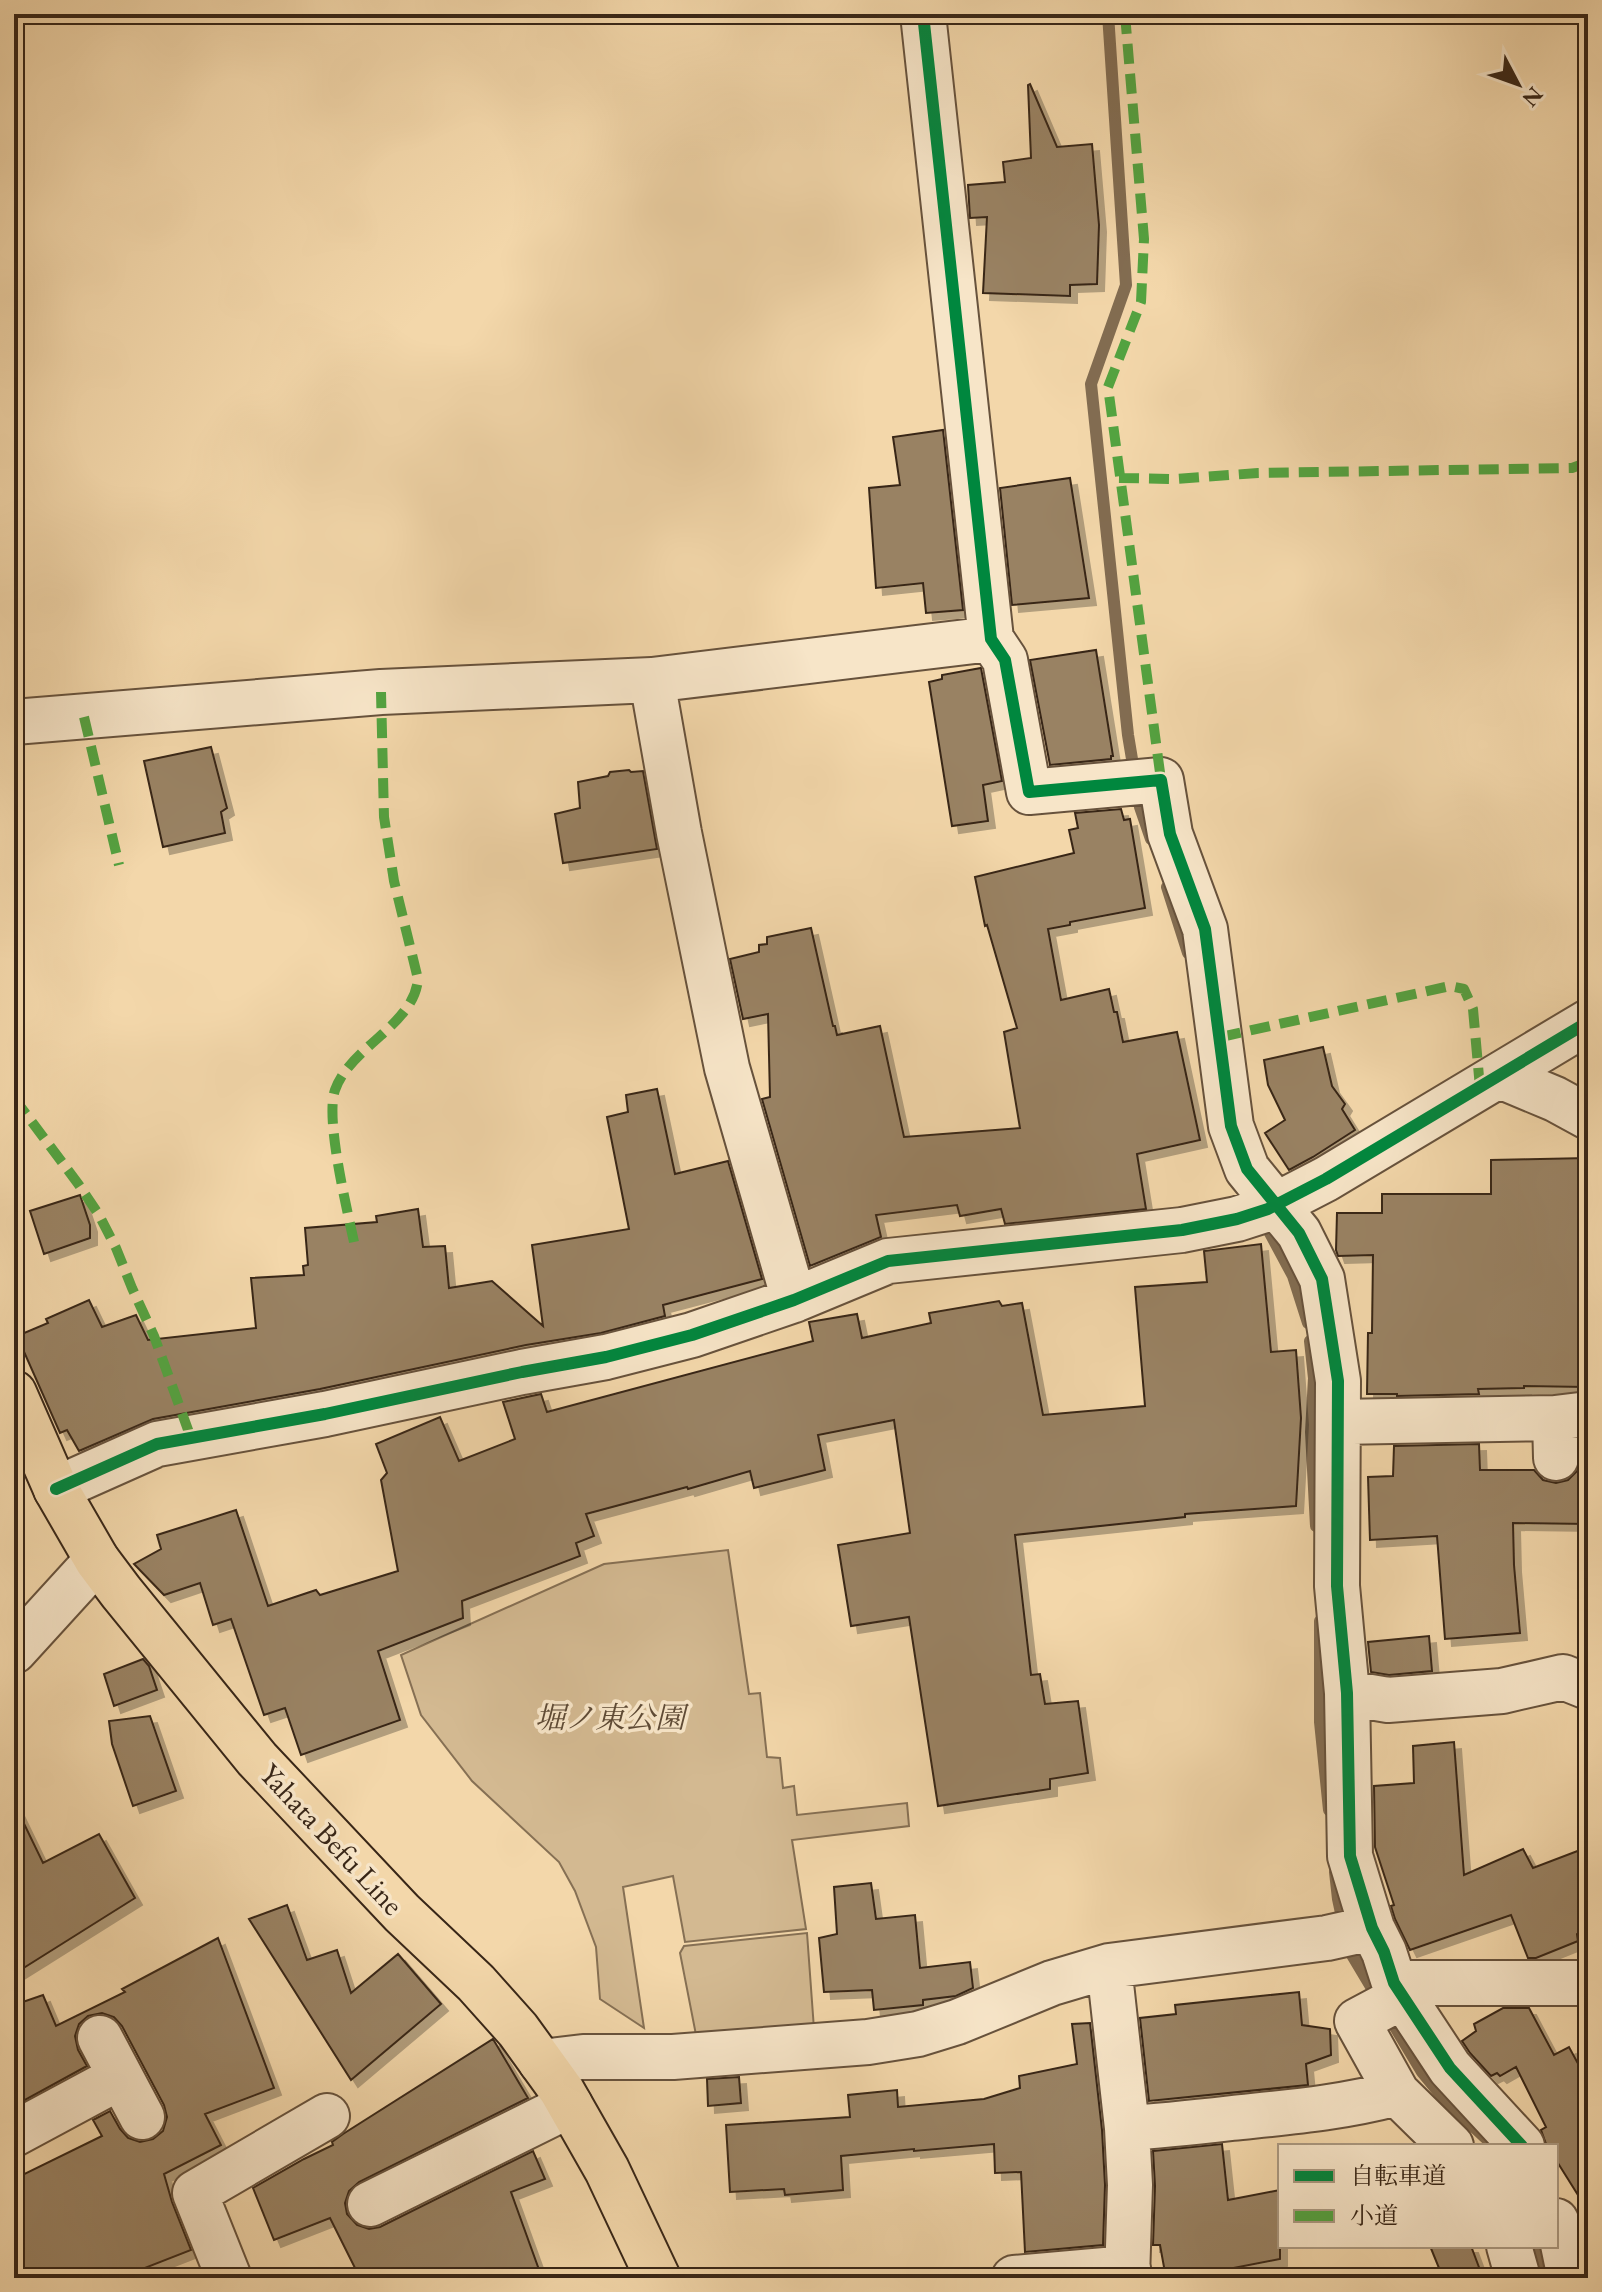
<svg xmlns="http://www.w3.org/2000/svg" width="1602" height="2292" font-family="'EB Garamond','Noto Serif JP',serif">
  <defs>
    <filter id="shadow"><feDropShadow dx="7" dy="7" stdDeviation="0" flood-color="#0004"/></filter>
  </defs>
  <rect width="100%" height="100%" fill="#f3d7aa"/>
  <filter id="stains"><feTurbulence type="fractalNoise" baseFrequency=".0025" numOctaves="4"/><feColorMatrix values="0 0 0 0 .2 0 0 0 0 .09 0 0 0 0 .02 0 0 0 .5 -.17"/></filter>
  <radialGradient id="worn" r=".72"><stop offset=".6" stop-color="#630" stop-opacity="0"/><stop offset="1" stop-color="#630" stop-opacity=".3"/></radialGradient>
  <path fill="#d3b991" stroke="#867054" stroke-width="2" d="M728 1550 749 1694 760 1693 767 1757 780 1758 783 1788 794 1786 797 1815 907 1803 909 1826 792 1840 806 1929 685 1942 673 1876 623 1887 644 2028 600 1999 596 1947 575 1891 559 1862 472 1781 421 1715 401 1655 604 1564Z
    M807 1933 814 2029 697 2040 680 1953 684 1946Z"/>
  <g fill="none" stroke-linecap="round" stroke-linejoin="round">
    <path stroke="#826c51" stroke-width="12" d="M1108 14 1126 285 1091 384 1128 735 1140 807 1151 839
      M1167 887 1188 953
      M1263 1220 1293 1276 1308 1323
      M1310 1341 1314 1378 1311 1432 1316 1526
      M1320 1621V1722L1329 1810
      M1335 1872 1338 1899 1349 1950 1422 2072 1445 2100 1489 2141
      M1537 2246 1546 2278"/>
  </g>
  <path fill="#998263" stroke="#382617" stroke-width="2" filter="url(#shadow)" d="M1030 84 1057 147 1092 144 1099 225 1097 284 1070 285V296L983 293 987 217 970 218 968 185 1005 182 1003 162 1031 158 1028 85Z
    M943 430 963 610 926 613 923 583 876 588 869 488 900 485 893 437Z
    M1070 478 1089 598 1012 605 1000 488Z
    M1096 650 1113 756H1111V759L1050 765 1030 660Z
    M981 668 1002 781 983 785 988 821 952 826 929 682 942 679V675Z
    M211 747 227 808 221 812 225 833 163 847 144 761Z
    M629 770 631 772 643 771 657 849 563 863 555 814 580 808 578 782 608 776 610 772Z
    M1121 809 1124 820 1130 819 1145 908 1070 922V925L1048 929 1061 1000 1109 989 1114 1012H1117L1123 1042 1177 1032 1200 1140 1137 1154 1146 1209 1005 1224 1001 1209 960 1216 957 1205 876 1215 881 1237 810 1266 762 1099 770 1097 768 1014 743 1019 730 959 759 952V945L767 944V937L811 928 833 1026H835L837 1035 880 1026 904 1137 1020 1128 1004 1032 1017 1028 987 925 985 926 975 877 1074 853 1069 830 1078 828 1075 813Z
    M1323 1047 1332 1086 1345 1104 1342 1109 1355 1130 1313 1157 1289 1170 1265 1133 1285 1120 1268 1085 1264 1060Z
    M657 1089 675 1174 728 1161 762 1279 663 1305 665 1316 601 1333 526 1345 320 1389 153 1419 79 1451 67 1430 60 1433 17 1336 48 1323 46 1319 89 1300 102 1327 136 1315 148 1340 256 1328 251 1278 304 1275 303 1266 308 1265 305 1228 377 1222 376 1216 418 1209 423 1247 445 1246 449 1288 492 1281 543 1326 532 1245 629 1229 607 1117 628 1112 626 1095Z
    M1588 1158 1586 1387 1524 1386V1388L1478 1389 1479 1394 1397 1396V1394H1367L1368 1333H1372L1373 1255 1338 1256 1336 1250 1337 1213H1382V1194H1491V1160Z
    M80 1195 90 1225V1238L44 1254 30 1211Z
    M1261 1244 1271 1352 1296 1350 1301 1418 1296 1506 1185 1514V1517L1015 1535 1031 1675 1040 1674 1045 1704 1078 1701 1088 1773 1050 1779V1789L938 1806 909 1617 851 1626 838 1545 910 1533 894 1420 818 1435 825 1470 754 1488 750 1471 688 1489 687 1487 586 1514 594 1536 576 1543 580 1556 462 1601 463 1618 378 1651 400 1720 301 1755 285 1708 264 1715 231 1619 213 1625 200 1583 164 1595 134 1564 161 1549 157 1535 236 1510 268 1606 316 1590 320 1595 398 1571 381 1480 387 1473 376 1444 440 1417 459 1461 515 1439 503 1402 541 1394 547 1412 813 1341 809 1322 857 1314 862 1338 931 1323 929 1313 999 1301 1002 1306 1022 1303 1043 1415 1145 1406 1135 1287 1207 1282 1204 1251Z
    M1479 1444 1480 1470H1534L1543 1480 1556 1483 1568 1480 1578 1470H1588V1524L1513 1523 1514 1565 1520 1633 1445 1639 1437 1536 1370 1540 1368 1477 1393 1476 1394 1446Z
    M1429 1636 1432 1671 1389 1675 1371 1672 1368 1642Z
    M143 1659 149 1666 157 1690 114 1706 104 1674Z
    M150 1716 176 1791 133 1806 112 1744 109 1721Z
    M1454 1742 1464 1875 1523 1849 1533 1868 1588 1847V1929L1577 1934 1578 1941 1536 1958H1528L1511 1915 1410 1950 1395 1919 1391 1906 1394 1905 1375 1847 1374 1786 1414 1783 1413 1746Z
    M14 1803 43 1863 99 1834 135 1898 14 1974Z
    M871 1883 876 1919 915 1915 920 1968 970 1962 973 1988 956 1996 923 2000V2005L874 2010 872 1990 824 1992 819 1938 837 1934 834 1887Z
    M287 1905 307 1960 337 1950 351 1993 398 1954 441 2004 351 2080 249 1919Z
    M218 1938 274 2088 205 2114 221 2145 164 2174 172 2202 191 2250 142 2269 145 2278H14V2179L102 2136 93 2120 110 2111 120 2129 128 2138 140 2142 153 2139 163 2131 167 2117 164 2105 122 2026 114 2017 102 2013 88 2016 79 2024 75 2036 78 2050 87 2066 14 2106V2005L43 1995 56 2026 125 1992 122 1989Z
    M1299 1992 1302 2025 1330 2029 1331 2055 1306 2064 1308 2085 1149 2101 1140 2018 1176 2014 1175 2005Z
    M1503 2008H1529L1554 2055 1569 2047 1588 2082V2211L1556 2160V2146H1548L1546 2144 1541 2130 1546 2127 1516 2067 1500 2076 1497 2073 1491 2076 1470 2053 1462 2041 1476 2031 1474 2024Z
    M1090 2023 1102 2130 1105 2185 1103 2245 1025 2252 1021 2172 995 2173 994 2144 914 2151V2149L841 2156 843 2190 785 2195 784 2189 730 2192 726 2125 850 2117 848 2095 897 2090 898 2107 984 2099 1020 2088 1019 2076 1077 2064 1072 2024Z
    M493 2039 528 2098 359 2182 349 2191 345 2203 347 2214 357 2225 369 2229 380 2227 533 2151 545 2179 511 2192 542 2278H360L330 2218 274 2240 253 2188 304 2159 333 2145 332 2142 343 2134Z
    M739 2077 741 2103 708 2106 707 2079Z
    M1222 2144 1228 2200 1280 2190V2259L1182 2278H1166L1160 2245H1153L1155 2186 1153 2151Z
    M1430 2246H1471L1483 2278H1443Z"/>
  <g fill="none" stroke-linecap="round" stroke-linejoin="round">
    <g stroke="#67523c" stroke-width="48">
      <path id="minor" d="M923 14 991 639 1005 660 1029 792 1161 780 1170 834 1205 929 1231 1126 1247 1169 1299 1233 1322 1279 1338 1381 1337 1586 1347 1693 1350 1856 1372 1928 1384 1952 1394 1983 1450 2068 1522 2146
        M652 680 991 639
        M14 722 381 692 652 680 679 833 727 1068 794 1300
        M1500 1076 1555 1099 1588 1117
        M1555 1418 1556 1458
        M1339 1422 1555 1418 1588 1414
        M56 1489 157 1444 325 1414 522 1372 606 1357 692 1335 794 1300 888 1261 1182 1230 1237 1219 1268 1209 1326 1179 1588 1022
        M14 1651 97 1560
        M1347 1693 1388 1700 1502 1691 1563 1677 1588 1687
        M1109 1966 1127 2128 1130 2185 1127 2278
        M1394 1983H1588
        M1402 1997 1357 2021 1397 2093 1451 2146
        M100 2038 142 2117
        M541 2062 583 2057H673L868 2042 918 2034 957 2022 1052 1983 1109 1966 1327 1938 1372 1928
        M1127 2128C1162 2126 1197 2122 1232 2118 1289 2112 1341 2108 1397 2093
        M14 2134 120 2077
        M370 2204 570 2105
        M1556 2221 1560 2230 1570 2278
        M1509 2246 1518 2278
        M229 2278 195 2193 327 2116
        M1014 2278 1128 2268"/>
    </g>
    <g stroke="#382617" stroke-width="48">
      <path id="major" d="M14 1393 56 1489 97 1560 121 1592 257 1759 402 1913 476 1983 518 2030 562 2091 607 2170 658 2278"/>
    </g>
    <use href="#minor" stroke="#f7e5c8" stroke-width="44"/>
    <use href="#major" stroke="#f3d7aa" stroke-width="44"/>
    <path stroke="#53a340" stroke-width="10" stroke-dasharray="20 10" stroke-linecap="butt" d="M1125 14 1144 239 1141 302 1108 387 1161 780
      M1119 478 1175 479 1258 473 1572 468 1588 462
      M84 717 119 865
      M1221 1037 1450 986 1464 989 1473 1009 1480 1088
      M14 1098 79 1185 99 1215 116 1248 132 1288 154 1336 191 1438
      M354 1242C347 1209 325 1119 335 1090 350 1047 414 1025 418 979L394 881 384 817 381 692"/>
    <g stroke="#f7e5c8" stroke-width="17">
      <path id="cycleway" d="M923 14 991 639 1005 660 1029 792 1161 780 1170 834 1205 929 1231 1126 1247 1169 1299 1233 1322 1279 1338 1381 1337 1586 1347 1693 1350 1856 1372 1928 1384 1952 1394 1983 1450 2068 1522 2146
        M56 1489 157 1444 325 1414 522 1372 606 1357 692 1335 794 1300 888 1261 1182 1230 1237 1219 1268 1209 1326 1179 1588 1022"/>
    </g>
    <use href="#cycleway" stroke="#00873e" stroke-width="12"/>
  </g>
  <g text-anchor="middle" dominant-baseline="central" stroke-width="7" stroke-linejoin="round" paint-order="stroke">
    <g font-size="30" font-style="italic" fill="#5f4b36" stroke="#f7e5c8">
      <text x="610" y="1717">堀ノ東公園</text>
    </g>
    <g font-size="30" fill="#382617" stroke="#f7e5c8">
      <text transform="translate(332 1839) rotate(47)">Yahata Befu Line</text>
    </g>
  </g>
  <rect width="1602" height="2292" fill="none" stroke="#f3d7aa" stroke-width="48"/>
  <rect x="16" y="16" width="1570" height="2260" fill="none" stroke="#382617" stroke-width="4"/>
  <rect x="24" y="24" width="1554" height="2244" fill="none" stroke="#382617" stroke-width="2"/>
  <rect x="1278" y="2144" width="280" height="104" fill="#f7e5c8" stroke="#ab9981" stroke-width="2"/>
  <rect x="1294" y="2170" width="40" height="12" fill="#00873e" stroke="#ab9981" stroke-width="2"/>
  <text x="1350" y="2184" font-size="24" fill="#382617">自転車道</text>
  <rect x="1294" y="2210" width="40" height="12" fill="#53a340" stroke="#ab9981" stroke-width="2"/>
  <text x="1350" y="2224" font-size="24" fill="#382617">小道</text>
  <g transform="translate(1518 84) rotate(131)" stroke="#f7e5c8" stroke-width="6" paint-order="stroke">
  <path d="M0-6L14 30L0 20L-14 30Z" fill="#382617"/>
  <text y="-12" font-size="22" font-weight="bold" text-anchor="middle" fill="#382617">N</text>
  </g>
  <rect width="100%" height="100%" filter="url(#stains)"/>
  <rect width="100%" height="100%" fill="url(#worn)"/>
</svg>
